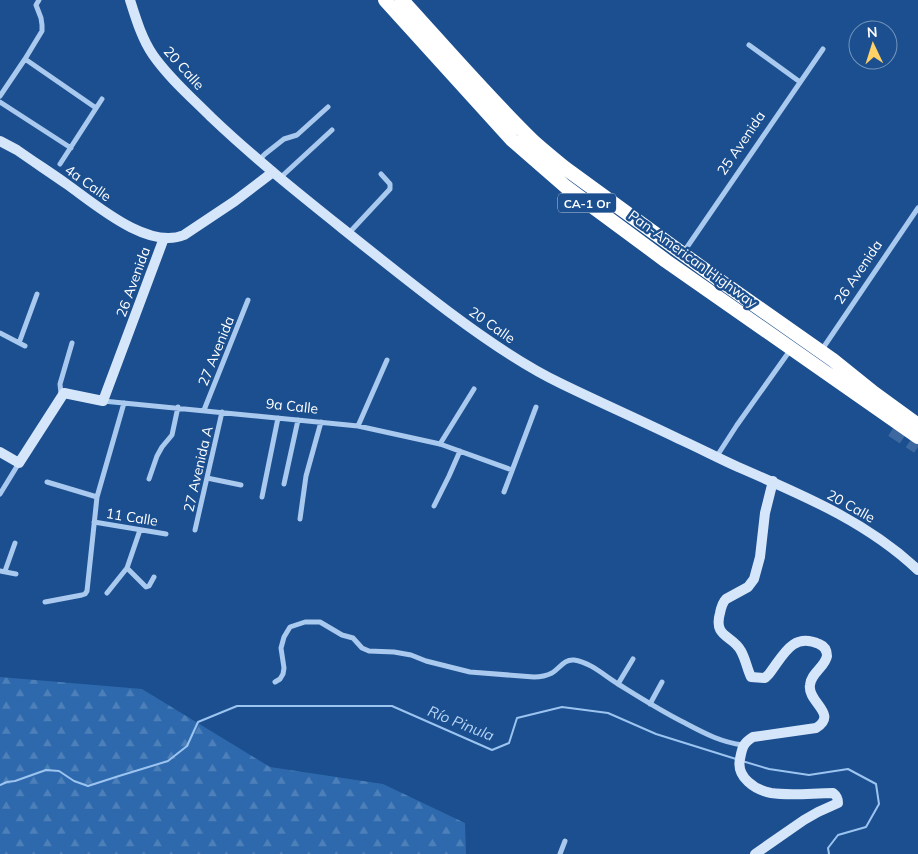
<svg xmlns="http://www.w3.org/2000/svg" width="918" height="854" font-family="Mulish,sans-serif">
  <defs>
    <pattern id="forest-firs" width="22" height="20" patternUnits="userSpaceOnUse" patternTransform="scale(1.25)"><rect width="22" height="20" fill="#2e69ad"/><path d="M5 1l3.5 6h-7zM16 11l3.5 6h-7z" fill="#4d80b9"/></pattern>
  </defs>
  <rect width="100%" height="100%" fill="#1b4f8f"/>
  <path fill="url(#forest-firs)" d="M0 677 142 689 270 767 383 784 465 823 466 854H0Z"/>
  <g fill="none" stroke-linecap="round" stroke-linejoin="round">
    <path stroke="#9cc4f0" stroke-width="2" d="M742 761 769 769 809 775 848 769 876 784 879 804 866 827 838 835 828 848 829 854
      M0 785 7 782 15 781 46 770 59 771 74 781 88 786 119 776 168 761 187 746 198 722 237 706H392L492 750 509 743 517 718 562 707 608 713 656 734 736 759"/>
    <path stroke="#3d69a0" stroke-width="14" stroke-dasharray="14 7" stroke-linecap="butt" d="M892 430 918 447"/>
    <path stroke="#a9c9ee" stroke-width="5" d="M749 45 800 82
      M25 59 96 108
      M0 96 25 59 42 31V25L41 18 36 5 39 0
      M0 102 71 148
      M259 160 265 154 284 139 297 135 328 107
      M60 164 102 99
      M280 178 332 130
      M349 233 390 189V184L381 174
      M683 253 823 49
      M0 333 25 346
      M19 343 37 294
      M821 351 918 208
      M61 394 60 384 72 343
      M103 401 358 426 440 444 512 470
      M204 410 248 300
      M358 426 387 360
      M440 444 474 389
      M717 456 737 425 791 349
      M207 478 241 485
      M149 479 157 456 162 447 172 435 178 407
      M47 482 97 497
      M284 484 298 420
      M504 492 536 407
      M0 494 19 463
      M262 497 278 418
      M434 506 449 476 460 451
      M300 519 306 476 321 422
      M94 522 166 534
      M195 530 222 412
      M127 568 146 587 149 586 154 577
      M0 571 16 574
      M5 571 15 543
      M107 593 127 568 140 530
      M45 602 82 595 85 594 87 591 97 497 124 403
      M275 682 280 679 283 674 284 668 281 648 284 637 290 627 305 622H320L342 635 353 638 362 648 369 651 394 652 411 655 426 661 470 672 534 677C540 677 546 676 552 673 560 668 564 659 574 660 590 662 605 676 618 684 639 697 661 711 683 722 704 733 720 742 743 745
      M618 684 633 659
      M650 704 662 682
      M560 854 565 841"/>
    <path stroke="#d6e6fa" stroke-width="10" d="M130 0C136 19 142 39 153 55 169 78 191 97 211 117 253 157 298 193 343 229 378 257 413 285 449 312 485 339 522 365 562 384 601 403 640 420 679 439 699 448 718 458 738 467 802 495 866 521 918 570
      M0 141 17 150C34 162 51 173 68 185 96 205 148 250 184 235L235 201 273 172
      M0 452 19 463 64 393 103 401 164 238
      M755 854 804 820 818 812 838 803C838 798 837 796 833 793 813 793 791 796 771 793 755 790 736 777 740 759 742 748 743 743 753 737L816 728C839 714 807 702 810 685 811 673 825 667 827 656 827 650 824 646 819 644 792 632 783 656 769 674L765 678 751 677C747 669 746 660 741 651 733 635 713 638 720 613 721 608 722 603 726 599L748 587 754 579 760 557 765 513 773 481"/>
    <path stroke="#fff" stroke-width="14" d="M385 0 512 140 566 187 666 261 918 437
      M402 0C445 47 487 96 533 141 543 150 554 159 565 168L719 280 833 360 874 393 918 425"/>
  </g>
  <g text-anchor="middle" dominant-baseline="central" stroke-width="5" stroke-linejoin="round" paint-order="stroke">
    <rect fill="#1b4f8f" stroke="#bbcadd" stroke-width="1" x="558" y="193.5" width="58" height="19" rx="4"/>
    <g font-size="12" font-weight="bold" fill="#fff">
      <text x="587" y="203">CA-1 Or</text>
    </g>
    <g font-size="14" fill="#fff" stroke="#1b4f8f">
      <text transform="translate(184 68) rotate(48)">20 Calle</text>
      <text transform="translate(741 143) rotate(-56)">25 Avenida</text>
      <text transform="translate(88 183) rotate(35)">4a Calle</text>
      <text transform="translate(693 259) rotate(36)">Pan-American Highway</text>
      <text transform="translate(858 272) rotate(-56)">26 Avenida</text>
      <text transform="translate(133 282) rotate(-70)">26 Avenida</text>
      <text transform="translate(492 325) rotate(35)">20 Calle</text>
      <text transform="translate(216 351) rotate(-68)">27 Avenida</text>
      <text transform="translate(292 406) rotate(6)">9a Calle</text>
      <text transform="translate(198 469) rotate(-77)">27 Avenida A</text>
      <text transform="translate(851 506) rotate(29)">20 Calle</text>
      <text transform="translate(132 517) rotate(9)">11 Calle</text>
    </g>
    <g font-size="15" font-style="italic" fill="#b5d3f5" stroke="#1b4f8f">
      <text transform="translate(461 723) rotate(22)">Río Pinula</text>
    </g>
  </g>
  <g transform="translate(873 45) rotate(356)"><circle r="24" fill="#1b4f8f" stroke="#7695bc"/>
  <path d="M0-4L9 19L0 12L-9 19Z" fill="#ffd166"/>
  <text y="-8" font-size="14" font-weight="bold" text-anchor="middle" fill="#ffffff">N</text>
  </g>
</svg>
